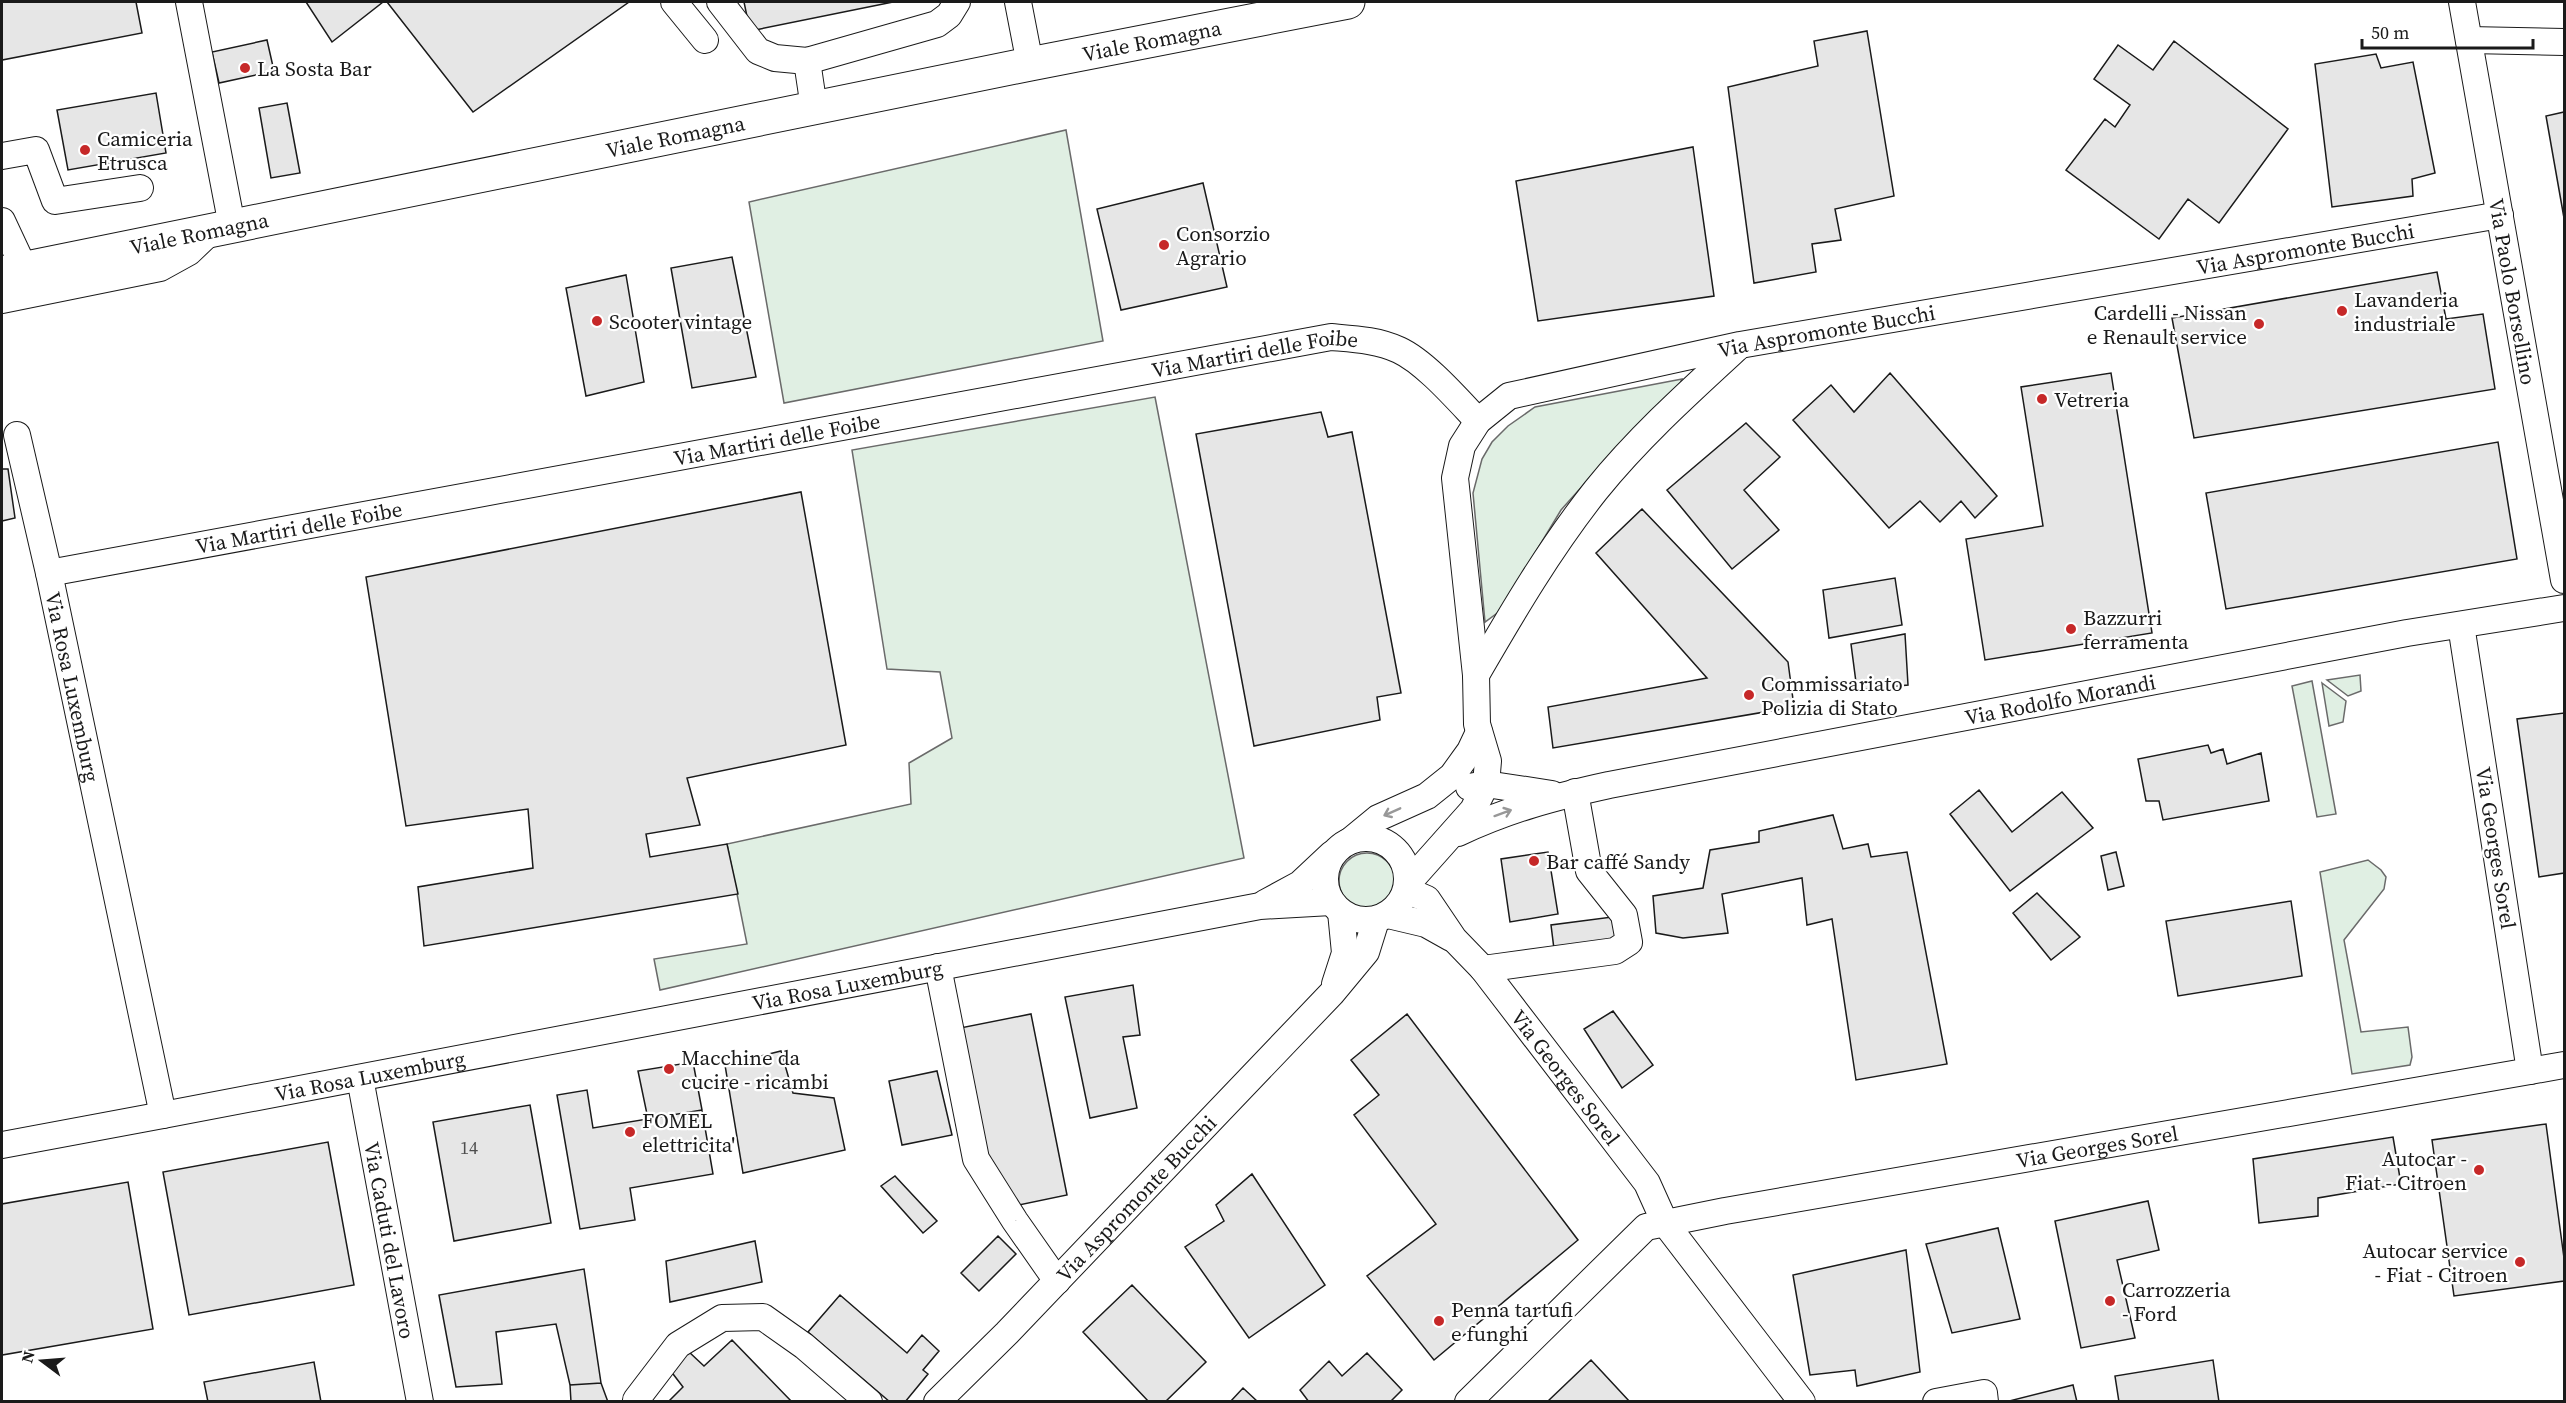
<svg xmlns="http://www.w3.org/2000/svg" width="2566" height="1403" font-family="'Source Serif 4',serif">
  <rect width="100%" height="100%" fill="#fff"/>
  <path fill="#e0efe3" stroke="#6a6a6a" stroke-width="1.5" d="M1066 130 1103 341 784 403 749 202Z
    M1682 379 1677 391 1620 444 1561 510 1500 611 1485 622 1473 493 1482 459 1492 442 1508 426 1535 407Z
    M1155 397 1244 858 660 990 654 959 747 944 727 844 911 804 909 763 952 738 940 672 887 669 852 450Z
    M2360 675 2361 691 2348 696 2327 680Z
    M2312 681 2336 814 2317 817 2292 686Z
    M2322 683 2346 701 2343 722 2329 726Z
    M1339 881a28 28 0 1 1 56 0a28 28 0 1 1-56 0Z
    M2368 860 2381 870 2386 877 2384 889 2344 940 2361 1032 2408 1027 2412 1057 2410 1065 2352 1074 2320 872Z"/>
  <path fill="#e6e6e6" stroke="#1a1a1a" stroke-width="1.5" d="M2 2H136L142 33 2 60Z
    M306 2H383L332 42Z
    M387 2H629L473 112Z
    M744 2H893L750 31Z
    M1867 31 1894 196 1835 209 1841 240 1812 244 1816 272 1754 283 1728 87 1818 66 1814 41Z
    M267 40 274 71 219 83 212 52Z
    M2174 41 2288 129 2219 223 2188 199 2159 239 2066 170 2105 119 2115 127 2130 105 2094 79 2118 45 2153 70Z
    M2376 54 2381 68 2413 62 2435 173 2412 179 2413 196 2332 207 2315 64Z
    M156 93 166 153 68 170 57 110Z
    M287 103 300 173 271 178 259 108Z
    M2564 112V218L2546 116Z
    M1693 147 1714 296 1538 321 1516 181Z
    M1203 183 1227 287 1121 310 1097 209Z
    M732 257 756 377 692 388 671 268Z
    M2437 272 2446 319 2483 314 2495 389 2194 438 2172 318Z
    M626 275 644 382 586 396 566 288Z
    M1890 373 1997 496 1975 518 1961 501 1940 522 1920 501 1889 528 1793 420 1831 385 1854 412Z
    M2111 373 2152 633 1985 660 1966 539 2043 526 2021 387Z
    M1321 412 1328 437 1352 432 1401 693 1377 697 1380 720 1254 746 1196 434Z
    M1746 423 1780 457 1744 490 1779 530 1732 569 1667 490Z
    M2498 442 2517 559 2226 609 2206 493Z
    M2 469H8L15 518 2 521Z
    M801 492 846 745 687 778 700 825 646 834 650 857 727 844 738 894 424 946 418 887 533 868 528 809 406 826 366 577Z
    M1642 509 1788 662 1794 707 1553 748 1548 707 1707 678 1596 553Z
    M1895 578 1902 625 1829 638 1823 590Z
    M1905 634 1908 685 1857 690 1851 644Z
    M2564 713V873L2539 877 2517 719Z
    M2208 745 2211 753 2223 749 2227 764 2261 753 2269 801 2163 820 2159 801H2146L2138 759Z
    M1979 790 2012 832 2062 792 2093 828 2010 891 1950 814Z
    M1833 815 1843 849 1868 844 1871 857 1907 852 1947 1064 1856 1080 1832 919 1807 925 1802 878 1722 894 1728 933 1683 938 1656 933 1653 896 1703 888 1710 850 1759 842V831Z
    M1548 852 1558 914 1510 922 1501 859Z
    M2116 852 2124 886 2108 890 2101 856Z
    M2037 893 2080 937 2051 960 2013 913Z
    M2291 901 2302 976 2178 996 2166 921Z
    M1612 917 1616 938 1554 949 1551 925Z
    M1133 985 1140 1035 1123 1037 1137 1108 1090 1118 1065 997Z
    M1613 1011 1653 1065 1622 1088 1584 1029Z
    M1031 1014 1067 1195 1019 1205 983 1158 955 1029Z
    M1407 1014 1578 1240 1434 1360 1367 1276 1436 1224 1354 1115 1379 1095 1351 1060Z
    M781 1051 793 1093 834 1098 845 1150 743 1173 725 1065Z
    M693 1062 702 1110 648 1119 638 1071Z
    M937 1071 952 1135 902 1145 889 1081Z
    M587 1090 593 1128 702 1110 713 1174 630 1188 635 1220 580 1229 557 1095Z
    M530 1105 551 1223 454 1241 433 1122Z
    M2546 1124 2564 1258V1281L2454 1296 2432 1140Z
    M2393 1137 2401 1184 2318 1198V1216L2259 1223 2253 1159Z
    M328 1142 354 1285 189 1315 163 1172Z
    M1252 1174 1325 1285 1249 1338 1185 1247 1224 1221 1216 1205Z
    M895 1176 937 1221 923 1233 881 1186Z
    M128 1182 153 1329 2 1355V1204Z
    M2148 1201 2159 1250 2117 1260 2135 1338 2081 1348 2055 1221Z
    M1998 1228 2020 1319 1952 1333 1926 1244Z
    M998 1236 1016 1254 979 1291 961 1273Z
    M755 1241 762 1282 670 1302 666 1261Z
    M1906 1250 1920 1372 1857 1386 1855 1370 1810 1375 1793 1275Z
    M584 1269 601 1383 570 1385 556 1324 496 1332 502 1384 456 1387 439 1295Z
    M1132 1285 1206 1362 1165 1402H1149L1083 1332Z
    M840 1295 907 1353 922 1335 939 1351 923 1370 928 1374 905 1402H890L808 1332Z
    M732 1340 792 1402H668L683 1387 670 1370 689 1352 704 1366Z
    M1367 1353 1402 1390 1390 1402H1309L1300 1390 1329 1361 1342 1376Z
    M1591 1360 1630 1402H1547Z
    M2213 1360 2219 1402H2119L2115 1376Z
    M314 1362 321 1402H208L204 1382Z
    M601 1383 608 1402H571L570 1385Z
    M2073 1385 2077 1402H2009V1401Z
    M1243 1388 1258 1402H1230Z"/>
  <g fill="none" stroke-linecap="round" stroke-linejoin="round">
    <g stroke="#1a1a1a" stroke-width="28">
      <g id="minor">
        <path d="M189 2 232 226"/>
        <path d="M674 2 705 40"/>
        <path d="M720 2 758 51 775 58 807 61 937 24 949 15 957 2"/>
        <path d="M1018 2 1030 64"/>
        <path id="s1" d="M2462 2 2564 580"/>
        <path d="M2469 40 2564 42"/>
        <path d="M807 61 814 108"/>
        <path d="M2 156 36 150 55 201 140 188"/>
        <path d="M2 221 24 268"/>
        <path d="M2 300 160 268 189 252 212 230"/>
        <path id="s2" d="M17 435 49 573 163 1115 1260 906 1331 902"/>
        <path id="s3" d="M49 573 1331 337C1354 339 1378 340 1399 350 1425 362 1457 399 1478 421"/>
        <path d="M1476 675C1513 611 1550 548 1596 490 1638 438 1689 392 1738 347"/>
        <path d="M1469 787 1486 784 1552 794"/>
        <path id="s4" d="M1458 833C1509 809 1554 797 1609 785L2407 633 2564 608"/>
        <circle cx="1366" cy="879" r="41"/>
        <path d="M1350 841 1378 818 1427 796 1452 776 1470 751 1479 732"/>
        <path id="s5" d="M1408 883 1473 810 1486 784 1488 761 1477 724 1476 675 1455 478 1462 446 1478 421 1509 396 1740 345 2500 215"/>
        <path id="s6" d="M1406 890 1427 899 1454 939 1483 969 1647 1183 1665 1223 1802 1402"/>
        <path d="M1265 903 1300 884 1332 854"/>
        <path d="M1388 915 1426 924 1451 938"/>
        <path d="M938 967 976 1159 1015 1221 1057 1281"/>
        <path d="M1483 969 1615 951 1629 942 1624 915 1589 871 1575 792"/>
        <path d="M1335 984 1345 953 1341 912"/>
        <path d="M2530 1071 2564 1065"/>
        <path id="s7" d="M360 1078 420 1402"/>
        <path d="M2 1145 163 1115"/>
        <path d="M636 1400 678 1345 722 1318 763 1317 804 1346 869 1402"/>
        <path id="s8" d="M937 1402 1007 1333 1332 993 1366 952 1376 920"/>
        <path id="s9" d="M1468 1402 1646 1227 1725 1211 2530 1071 2461 625"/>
        <path d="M1936 1402 1984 1393 1985 1402"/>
      </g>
    </g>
    <g stroke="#1a1a1a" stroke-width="35">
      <g id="major">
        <path id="s10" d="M2 273 1030 64 1348 2"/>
      </g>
    </g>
    <use href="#minor" stroke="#fff" stroke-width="26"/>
    <use href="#major" stroke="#fff" stroke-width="33"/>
  </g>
  <defs><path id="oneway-shaft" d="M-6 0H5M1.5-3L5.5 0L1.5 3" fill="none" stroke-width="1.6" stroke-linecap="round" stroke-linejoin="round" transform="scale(1.5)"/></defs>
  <g stroke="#989898">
    <use href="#oneway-shaft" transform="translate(1392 812) rotate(156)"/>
    <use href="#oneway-shaft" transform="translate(1503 813) rotate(-20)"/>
  </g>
  <g fill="#c62828" stroke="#fff" stroke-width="2">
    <circle cx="245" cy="68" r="6"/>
    <circle cx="85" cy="150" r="6"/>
    <circle cx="1164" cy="245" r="6"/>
    <circle cx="2342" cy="311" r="6"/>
    <circle cx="597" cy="321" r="6"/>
    <circle cx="2259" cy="324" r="6"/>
    <circle cx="2042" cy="399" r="6"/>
    <circle cx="2071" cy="629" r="6"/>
    <circle cx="1749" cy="695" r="6"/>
    <circle cx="1534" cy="861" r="6"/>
    <circle cx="669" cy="1069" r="6"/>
    <circle cx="630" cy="1132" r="6"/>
    <circle cx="2479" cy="1170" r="6"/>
    <circle cx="2520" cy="1262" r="6"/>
    <circle cx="2110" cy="1301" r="6"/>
    <circle cx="1439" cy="1321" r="6"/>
  </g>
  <g text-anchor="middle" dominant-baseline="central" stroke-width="4.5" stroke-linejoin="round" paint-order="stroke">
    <g font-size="18" fill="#4d4d4d">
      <text x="469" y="1147">14</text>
    </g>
    <g font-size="21" fill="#1a1a1a" stroke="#fff">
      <text stroke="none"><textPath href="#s10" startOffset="1173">Viale Romagna</textPath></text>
      <text stroke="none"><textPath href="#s10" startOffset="687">Viale Romagna</textPath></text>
      <text stroke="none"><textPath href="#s10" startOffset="201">Viale Romagna</textPath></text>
      <text stroke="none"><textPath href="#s5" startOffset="1348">Via Aspromonte Bucchi</textPath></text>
      <text stroke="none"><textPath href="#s1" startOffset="294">Via Paolo Borsellino</textPath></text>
      <text stroke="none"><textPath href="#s5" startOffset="862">Via Aspromonte Bucchi</textPath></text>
      <text stroke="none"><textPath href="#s3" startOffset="1226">Via Martiri delle Foibe</textPath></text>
      <text stroke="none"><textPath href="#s3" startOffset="740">Via Martiri delle Foibe</textPath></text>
      <text stroke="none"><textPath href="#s3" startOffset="254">Via Martiri delle Foibe</textPath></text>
      <text stroke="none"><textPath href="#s2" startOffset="258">Via Rosa Luxemburg</textPath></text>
      <text stroke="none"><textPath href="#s4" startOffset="618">Via Rodolfo Morandi</textPath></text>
      <text transform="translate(2496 848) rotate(81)">Via Georges Sorel</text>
      <text stroke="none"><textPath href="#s2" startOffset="1392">Via Rosa Luxemburg</textPath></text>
      <text stroke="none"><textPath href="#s2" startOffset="906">Via Rosa Luxemburg</textPath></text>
      <text stroke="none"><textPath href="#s6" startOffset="249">Via Georges Sorel</textPath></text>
      <text stroke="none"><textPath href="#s9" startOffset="708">Via Georges Sorel</textPath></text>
      <text stroke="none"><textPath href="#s8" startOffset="285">Via Aspromonte Bucchi</textPath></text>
      <text stroke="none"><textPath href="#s7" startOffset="165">Via Caduti del Lavoro</textPath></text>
    </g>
    <g font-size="21" fill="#1a1a1a" stroke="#fff" text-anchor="start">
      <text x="257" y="68">La Sosta Bar</text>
      <text x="97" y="138">Camiceria<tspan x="97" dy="24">Etrusca</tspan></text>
      <text x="1176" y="233">Consorzio<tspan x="1176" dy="24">Agrario</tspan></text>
      <text x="2354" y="299">Lavanderia<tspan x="2354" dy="24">industriale</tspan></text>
      <text x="2247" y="312" text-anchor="end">Cardelli - Nissan<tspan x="2247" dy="24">e Renault service</tspan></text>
      <text x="609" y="321">Scooter vintage</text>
      <text x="2054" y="399">Vetreria</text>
      <text x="2083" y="617">Bazzurri<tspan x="2083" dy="24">ferramenta</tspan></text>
      <text x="1761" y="683">Commissariato<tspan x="1761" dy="24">Polizia di Stato</tspan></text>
      <text x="1546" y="861">Bar caffé Sandy</text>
      <text x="681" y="1057">Macchine da<tspan x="681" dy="24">cucire - ricambi</tspan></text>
      <text x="642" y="1120">FOMEL<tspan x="642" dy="24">elettricita'</tspan></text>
      <text x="2467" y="1158" text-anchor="end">Autocar -<tspan x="2467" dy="24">Fiat - Citroen</tspan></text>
      <text x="2508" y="1250" text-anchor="end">Autocar service<tspan x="2508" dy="24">- Fiat - Citroen</tspan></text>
      <text x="2122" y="1289">Carrozzeria<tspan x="2122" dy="24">- Ford</tspan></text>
      <text x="1451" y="1309">Penna tartufi<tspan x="1451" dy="24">e funghi</tspan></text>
    </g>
  </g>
  <rect width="2566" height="1403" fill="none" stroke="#1a1a1a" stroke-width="6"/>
  <g transform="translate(42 1361) rotate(286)" stroke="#ffffff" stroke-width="4.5" paint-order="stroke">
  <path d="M0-4.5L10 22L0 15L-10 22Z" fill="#1a1a1a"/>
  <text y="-9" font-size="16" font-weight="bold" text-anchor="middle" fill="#1a1a1a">N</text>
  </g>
  <path d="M2362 39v9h171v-9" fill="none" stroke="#1a1a1a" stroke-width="3"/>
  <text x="2371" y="39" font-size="18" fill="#1a1a1a" stroke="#ffffff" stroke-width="4.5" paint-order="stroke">50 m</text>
</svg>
